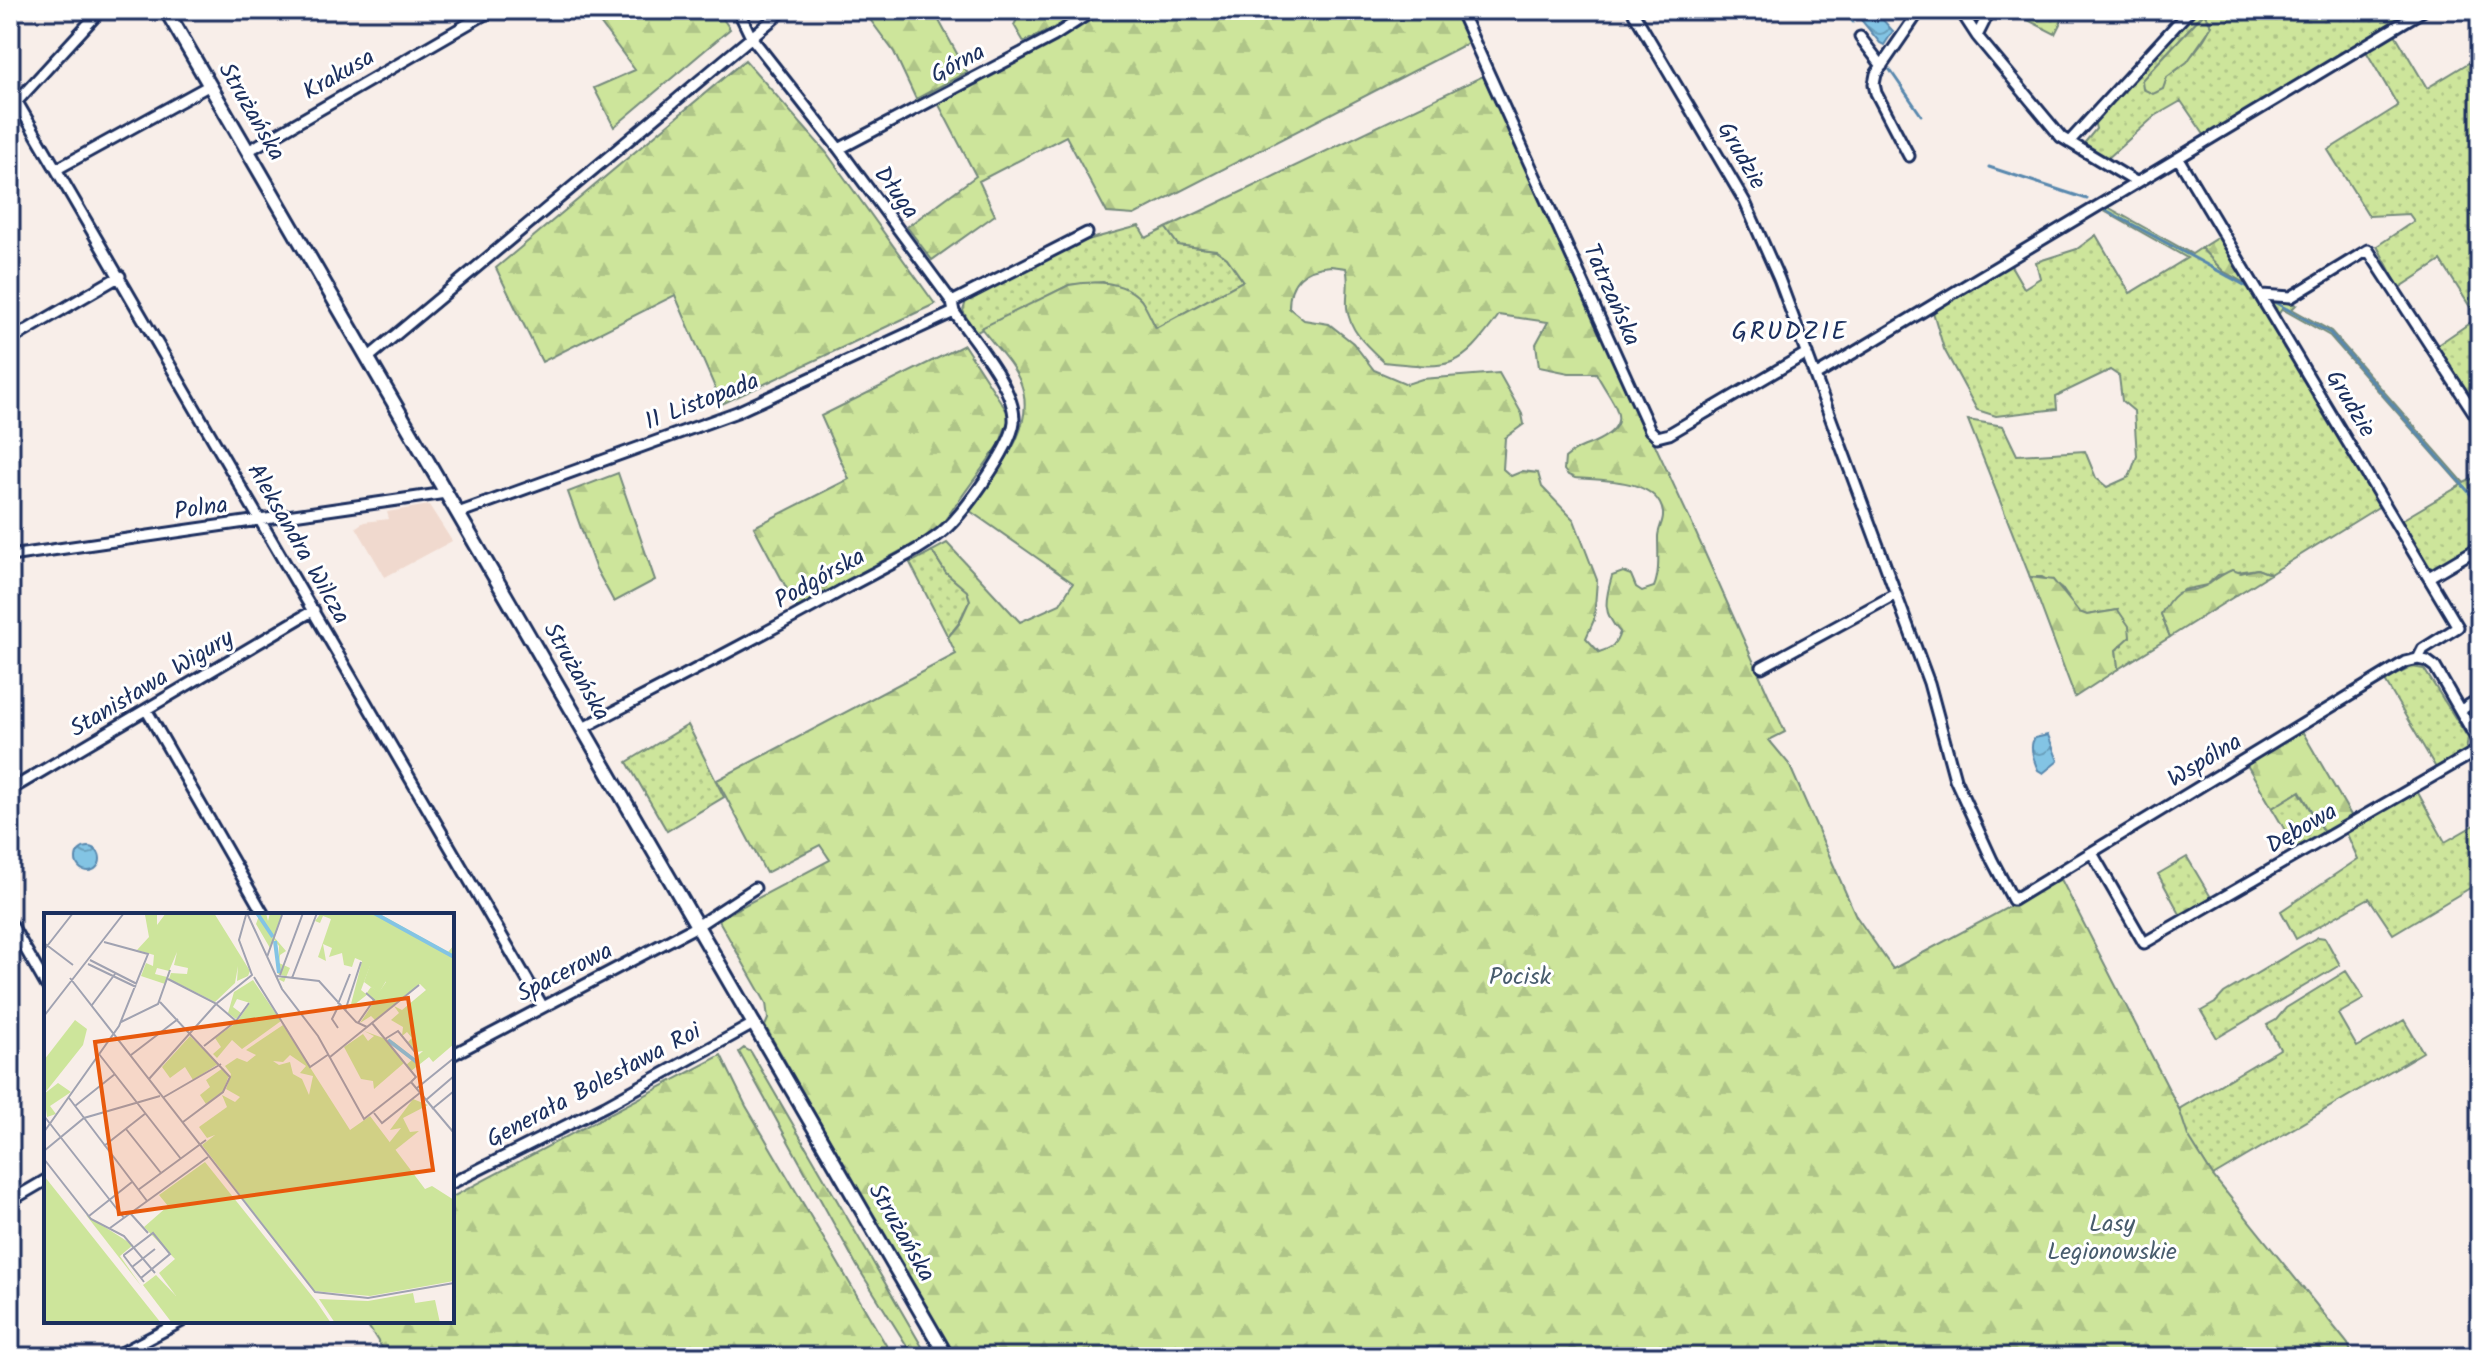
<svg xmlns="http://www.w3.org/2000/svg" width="2490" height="1367" font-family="Kalam,sans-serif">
  <defs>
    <pattern id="grass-dots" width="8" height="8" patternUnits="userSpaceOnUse" patternTransform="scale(2)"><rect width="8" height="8" fill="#cde59b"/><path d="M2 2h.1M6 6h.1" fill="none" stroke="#afc588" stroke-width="1.8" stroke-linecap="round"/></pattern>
    <pattern id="forest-firs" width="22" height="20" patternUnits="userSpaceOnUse" patternTransform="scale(2)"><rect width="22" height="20" fill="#cde59b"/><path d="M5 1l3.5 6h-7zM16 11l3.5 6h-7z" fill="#afc588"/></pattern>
    <pattern id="water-waves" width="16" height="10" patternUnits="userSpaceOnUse" patternTransform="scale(2)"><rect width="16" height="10" fill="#83c4e4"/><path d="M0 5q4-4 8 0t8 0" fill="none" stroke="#6aa0bc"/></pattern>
  </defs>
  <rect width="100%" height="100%" fill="#f8eee9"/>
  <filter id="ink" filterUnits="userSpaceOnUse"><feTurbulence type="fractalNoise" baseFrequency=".0125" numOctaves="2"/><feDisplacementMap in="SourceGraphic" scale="16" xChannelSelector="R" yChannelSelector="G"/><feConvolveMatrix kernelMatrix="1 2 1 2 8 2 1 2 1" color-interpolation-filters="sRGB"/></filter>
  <g filter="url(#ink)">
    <path fill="#f0d9ce" d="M429 505 452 541 385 577 356 527 364 522 389 519 387 512Z"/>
    <path fill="url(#grass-dots)" stroke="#748a7c" stroke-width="2" d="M2031 10H2067L2055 34 2026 19Z
      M2195 10 2202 15 2142 80C2149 79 2161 80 2168 76 2182 68 2210 38 2211 22L2204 13 2207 10H2415L2205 136 2181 101 2155 116 2107 159 2082 146 2096 129 2094 120Z
      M2395 34 2427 88 2480 56V412L2436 346 2477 318 2441 261 2399 288 2377 246 2414 221 2409 214 2369 216 2328 150 2398 106 2366 51Z
      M2106 206 2192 254 2201 248 2223 271 2250 286 2380 506 2270 574 2257 569 2218 575 2207 585 2183 590 2161 614 2170 637 2118 669 2116 650 2123 645 2118 610 2087 615 2078 612 2063 590 2042 577H2030L1968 420 2003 426 2017 455 2085 451 2096 478 2107 487 2129 477 2137 456 2134 411 2122 401 2119 376 2110 370 2056 396 2057 409 1996 416 1977 410 1944 349 1933 312 2010 264 2024 288 2040 278 2036 262 2077 249 2096 235 2130 293 2187 258 2099 208Z
      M1139 226 1146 238 1166 228 1178 245 1216 250 1227 258 1243 281 1156 328 1141 300 1131 292 1103 282 1069 285 975 333 963 311 966 301 1080 242Z
      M2272 299 2296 305 2292 309 2331 331 2464 483 2480 475V542L2430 571 2400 521 2461 485 2330 336 2282 309 2278 315 2269 302Z
      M932 551 946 573 967 591 970 600 958 624 948 637 910 563Z
      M2412 667 2424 669 2468 738 2466 752 2436 768 2385 681Z
      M688 725 724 797 667 831 627 762Z
      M2299 791 2324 833 2296 849 2272 808Z
      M2417 791 2445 842 2480 822V882L2393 934 2369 898 2296 939 2281 911 2358 859 2346 832Z
      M2187 857 2212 899 2181 916 2158 874Z
      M2318 937 2325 938 2340 965 2217 1038 2201 1011 2215 1003 2224 993Z
      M2346 971 2364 999 2338 1014 2357 1047 2404 1020 2423 1052 2213 1176 2187 1136 2179 1109 2280 1049 2267 1025 2276 1020 2286 1008Z"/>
    <path fill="url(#forest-firs)" stroke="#748a7c" stroke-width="2" fill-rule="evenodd" d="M618 10H717L730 29 614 127 594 88 635 70 600 23Z
      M863 10H950L937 17 967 72 916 99 894 52Z
      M1022 10H1084L1066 22 1024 42 1014 25Z
      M1107 10H1454L1468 43 1134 215 1107 213 1066 136 979 181 995 215 932 260 907 227 976 176 938 103 1071 33Z
      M2204 13 2212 26 2187 62 2167 77 2163 89 2153 94 2143 89 2142 80Z
      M745 60 826 152 935 304 722 404 675 295 542 362 496 268Z
      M1483 76 1691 522 1785 732 1769 740 1789 764 1856 916 1893 969 2061 879 2179 1109 2188 1136 2213 1176 2348 1344 2353 1357H954L765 1026 768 1019 766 1003 718 919 830 860 820 845 766 873 717 780 956 654 948 637 959 624 970 600 967 591 946 573 932 551 947 543 1020 622 1060 604 1073 583 970 511C993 475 1038 430 1021 384 1014 364 994 345 981 328L1069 285C1092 281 1124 280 1141 300 1147 308 1151 319 1156 328L1243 281 1227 258 1216 250 1178 245 1166 228ZM1331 266 1346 268C1350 282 1346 293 1347 308 1350 332 1367 346 1384 362 1451 369 1459 371 1499 315L1548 322 1536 344 1539 367 1569 373H1596C1614 407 1637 423 1593 443 1582 447 1574 450 1565 458L1564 470 1568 475 1575 478C1600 480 1658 478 1663 513 1664 521 1658 529 1658 537 1658 553 1660 573 1654 587L1642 591 1636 587 1631 575 1623 572 1612 576C1605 600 1602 613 1620 632 1616 645 1612 648 1599 652L1586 638 1594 620 1597 580 1574 520 1542 487 1538 473 1523 471 1511 476 1503 469 1505 438 1524 424 1522 414 1499 373 1422 379 1407 384 1374 370 1353 343 1329 324 1304 320 1289 308C1289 280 1304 268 1331 266Z
      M2220 236 2250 286 2223 271 2201 248Z
      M964 345 1010 416 999 445 937 531 797 608 754 527 849 479 821 416Z
      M618 473 655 580 614 602 595 567 568 492Z
      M2257 569 2270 574 2170 637 2161 614C2181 578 2185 599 2209 584 2217 578 2222 574 2232 570L2241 573Z
      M2030 577 2053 580 2079 612 2087 615 2118 610 2129 626 2130 637 2116 650 2118 669 2075 697Z
      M2302 731 2352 817 2324 833 2300 791 2272 808 2247 765Z
      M744 1048 751 1052 928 1357H914L857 1266 739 1052Z
      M721 1055 746 1106 893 1357H388L365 1321H452V1197Z"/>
    <path fill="url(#water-waves)" stroke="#5988ae" stroke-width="2" d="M1853 10H1874L1893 31 1884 45 1880 43Z
      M2048 735 2058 761 2043 773 2038 770C2034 761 2028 746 2035 738Z
      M76 859a12 12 0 1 1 24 0a12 12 0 1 1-24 0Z"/>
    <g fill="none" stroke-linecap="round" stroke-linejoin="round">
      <path stroke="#5988ae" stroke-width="3" d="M1845 10 1853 22
        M1890 70 1921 115
        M1989 167 2087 199
        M2102 208 2248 287
        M2276 303 2330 333 2480 505"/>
      <g stroke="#1b2f5e" stroke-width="15">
        <path id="minor" d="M1460 10 1650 430 1657 437 1669 434 1807 353
          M1632 10 1745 202 1779 279 1929 683 1955 779 1992 860 2013 900 2405 662 2418 659
          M1960 10 1977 36 2061 137 2136 182
          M1977 36 1990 10
          M1860 37 1882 66
          M17 102 543 1007
          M10 109 101 10
          M2069 142 2190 10
          M839 149 1054 36 1094 10
          M248 151 492 10
          M1909 156 1876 93 1874 84 1876 74 1920 10
          M2178 158 2424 10
          M57 169 210 85
          M2262 295 2291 297 2368 250 2480 422
          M952 302 1087 233
          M10 340 120 276
          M368 358 784 10
          M1815 376 2178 158 2458 627 2423 649 2418 659
          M458 513 737 412 954 312
          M10 556 446 493
          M2429 577 2480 547
          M2418 659 2427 661 2435 667 2480 745
          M1762 667 1896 594
          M2461 710 2480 698
          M147 711 264 915
          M583 728C671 682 760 637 846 588 875 572 916 553 941 533 962 516 1011 449 1014 422 1016 388 973 340 954 312L952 302 839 149 751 37 738 10
          M10 790 314 610
          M2092 853 2144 943 2480 749
          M10 922 46 985
          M452 1055 697 926 755 888
          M452 1183 605 1106 755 1023
          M10 1201 46 1180
          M114 1357 182 1321"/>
      </g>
      <g stroke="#1b2f5e" stroke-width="18">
        <path id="secondary" d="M166 10 947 1357"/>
      </g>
      <use href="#minor" stroke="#fff" stroke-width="9"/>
      <use href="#secondary" stroke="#fff" stroke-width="12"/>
    </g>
  </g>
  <g text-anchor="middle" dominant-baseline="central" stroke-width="6" stroke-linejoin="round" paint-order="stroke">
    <g font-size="24" fill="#1b2f5e" stroke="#fff">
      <text transform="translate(958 64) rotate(-28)">Górna</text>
      <text transform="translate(339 75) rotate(-30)">Krakusa</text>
      <text transform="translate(251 112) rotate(60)">Strużańska</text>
      <text transform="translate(1741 156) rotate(60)">Grudzie</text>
      <text transform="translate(896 193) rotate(54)">Długa</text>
      <text transform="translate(1611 295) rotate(66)">Tatrzańska</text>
      <text transform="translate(702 402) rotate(-21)">11 Listopada</text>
      <text transform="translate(2350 404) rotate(59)">Grudzie</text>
      <text transform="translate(201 509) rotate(-8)">Polna</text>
      <text transform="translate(298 544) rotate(60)">Aleksandra Wilcza</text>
      <text transform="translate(820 579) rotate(-29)">Podgórska</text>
      <text transform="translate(576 672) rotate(60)">Strużańska</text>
      <text transform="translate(152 684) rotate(-31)">Stanisława Wigury</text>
      <text transform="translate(2205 761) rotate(-31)">Wspólna</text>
      <text transform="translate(2302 829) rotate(-30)">Dębowa</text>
      <text transform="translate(565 973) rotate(-27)">Spacerowa</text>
      <text transform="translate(594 1086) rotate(-28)">Generała Bolesława Roi</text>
      <text transform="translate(901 1233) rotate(60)">Strużańska</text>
    </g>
    <g font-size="24" fill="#485c6d" stroke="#fff">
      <text x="1520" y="977">Pocisk</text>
      <text x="2112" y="1224">Lasy<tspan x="2112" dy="28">Legionowskie</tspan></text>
    </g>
    <g font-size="26" letter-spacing="2" fill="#1b2f5e" stroke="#fff">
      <text x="1790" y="332">GRUDZIE</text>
    </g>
  </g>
  <g transform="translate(44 913)">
    <rect width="410" height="410" fill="#f8eee9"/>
    <path d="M216 0H222L224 8 226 0H238L230 24 242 38 236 42 235 50 246 55 240 69 234 66 241 63 234 61 235 33 230 27 226 35 212 11ZM277 0H334L404 39 410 32V131L389 149 385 144 367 158 362 152 369 146 344 128 360 150 330 176 329 168 317 166 300 134 319 121 324 128 330 123 320 118 350 129 370 146 379 138 373 139 364 129 368 125 363 119 358 123 359 114 347 107 355 100 350 93 358 97 382 77 376 71 331 107 327 103 316 110 330 89 324 81 306 95 318 48 311 45 308 54 300 52 298 40 285 44 288 35 279 31 282 48 274 44 287 6 279 3 276 10 271 8ZM326 53 342 69 335 79 327 74 322 81 317 77ZM14 170 27 179 6 193 12 201 3 204 0 181ZM369 186 384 192 359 205 366 219 375 218 350 238 345 230 357 215 346 217ZM42 302 89 332 76 343 98 374Z" fill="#cde59b" fill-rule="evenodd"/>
    <path d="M122 0H170L206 58 204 63 193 68 194 53 191 70 171 89 125 66 127 60 143 61 144 55 130 52 133 39 125 58 113 55 111 61 123 64 121 71 97 63 102 50 109 53 110 42 93 37 105 24 101 2 113 1V12ZM326 52 342 68 335 80 320 69ZM209 67 237 108 198 136 188 127 173 145 169 141 177 134 171 125 192 110 206 90 193 86 189 94 197 100 192 106 184 100 190 79ZM31 107 43 116 39 132 0 181V147ZM239 112 306 217 326 203 381 276 388 273 410 287V368L326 383 270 378 158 232 171 222 163 225 155 214 183 194 178 182 191 189 196 184 182 176 187 161 181 153 193 145 203 149 212 142 202 137ZM246 142 262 153 256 160 269 163 265 182 258 166 249 161 246 149 235 152 229 148 239 149ZM146 123 174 151 149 167 141 154 126 165 118 154ZM179 155 185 162 179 179 162 191 156 182 166 174 162 167ZM161 249 272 388 287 410H128L99 372 112 362 132 383 115 360 131 346 100 314 124 293 115 282ZM0 263 1 264 117 410H0ZM369 380 371 390 391 387 396 410H291L275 386 324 388Z" fill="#cde59b" fill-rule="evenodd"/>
    <path fill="none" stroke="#83c4e4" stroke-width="4" d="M213 0 229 24M330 0 410 44M231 28 235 60M344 127 374 150"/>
    <path fill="none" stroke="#a0a2b1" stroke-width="2" d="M203 0 238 76 274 123 320 206 367 169M0 30 29 52M0 37 29 0M223 44 238 2M46 47 93 71M44 51 92 74M236 62 259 0M233 63 275 68 312 109 323 114 328 110 372 164 367 169M210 64 266 154 285 141M26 65 271 379 324 385 410 370M248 65 273 0M124 66 171 90 192 108M116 89 186 164 179 179 139 209M294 91 306 61M48 92 71 61M301 98 317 49M0 103 80 0M77 109 114 91 126 57M314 110 330 87 322 80M328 110 375 72M294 115 288 106 295 92M341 126 354 118 371 139M160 133 192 108 205 90M55 141 137 246M87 142 134 106M286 144 323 114M105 166 172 91 208 62 195 27 202 2M367 169 410 220M373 175 410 145M120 184 177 151M25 185 103 288M382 187 410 163M31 193 71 161M388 196 410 178M330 200 338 210 377 179M0 203 80 305M82 216 117 260M0 219 75 113 104 41 60 29M60 233 102 200M0 238 40 205 116 183M0 246 47 306 80 323 111 360M94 277 162 227M86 300 104 320M45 303 88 269M66 315 164 244M88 354 111 336M97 365 126 341 109 320 80 342V343L86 351 97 365 100 369"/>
    <path fill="#e8590c" fill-opacity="0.15" stroke="#e8590c" stroke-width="4" d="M364 85 389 257 75 301 51 129Z"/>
    <rect width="410" height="410" fill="none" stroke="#1b2f5e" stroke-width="4"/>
  </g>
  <rect width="2490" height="1367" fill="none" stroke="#fff" stroke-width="40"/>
  <rect x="20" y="20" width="2450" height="1327" fill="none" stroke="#1b2f5e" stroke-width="3" filter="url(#ink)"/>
</svg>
